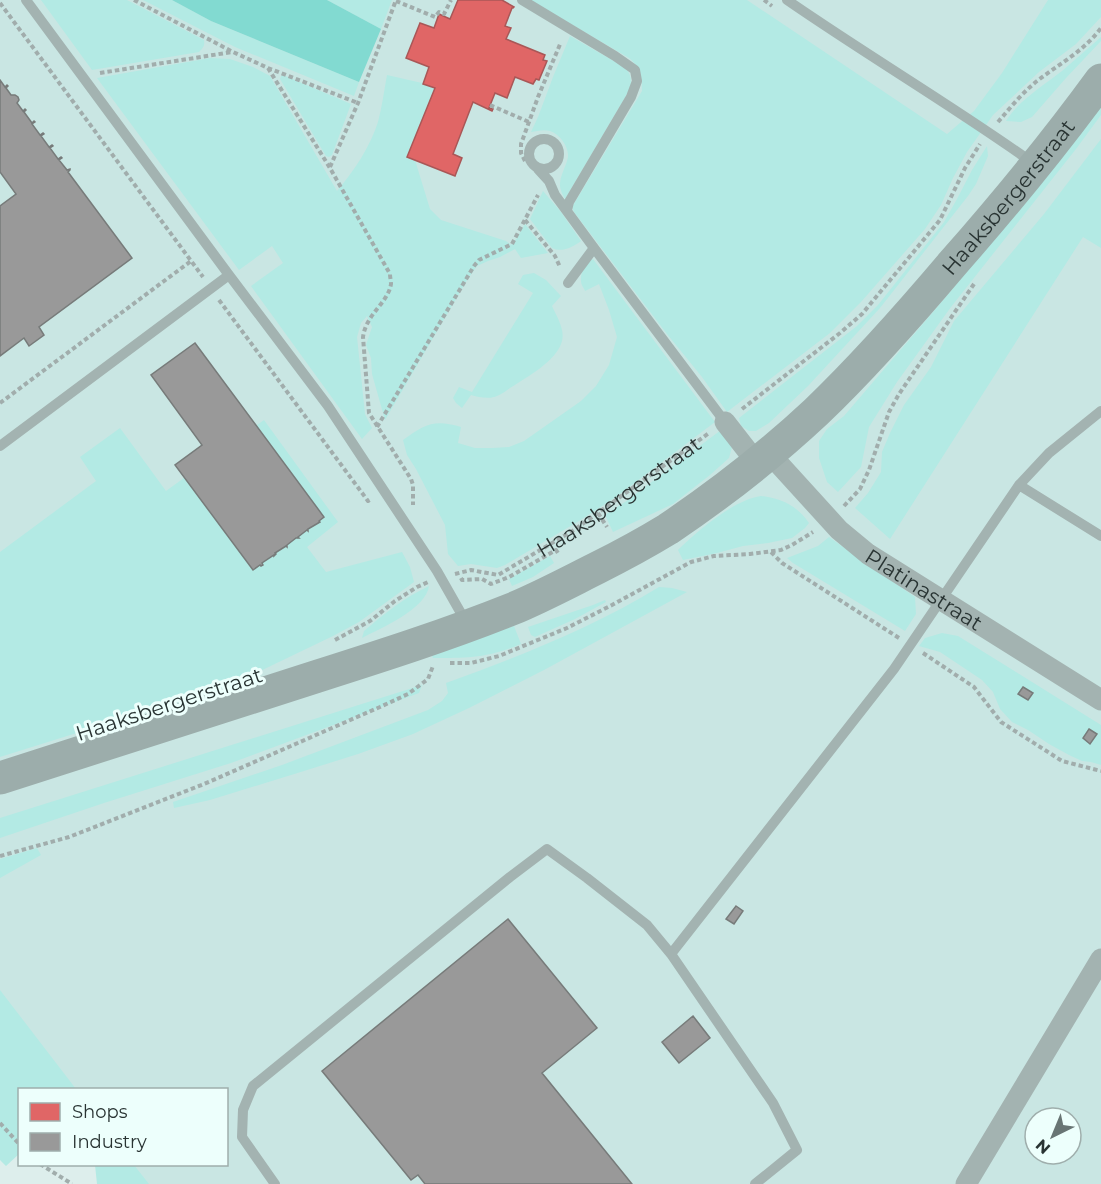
<svg xmlns="http://www.w3.org/2000/svg" width="1101" height="1184" font-family="Montserrat,sans-serif">
  <rect width="100%" height="100%" fill="#ddeeec"/>
  <path fill="#c9e6e3" fill-rule="evenodd" d="M0 0H1101V1184H143L125 1165 226 1164V1090L62 1089 0 1012ZM1035 1118H1071V1154H1035Z"/>
  <path fill="#b3eae4" d="M41 0H127L204 40C205 46 203 48 199 52L92 70Z
    M143 0H172L211 21 359 82 354 96 235 47Z
    M327 0H392L381 29Z
    M530 0H747L947 134 974 111 1002 73 1048 0H1101V17L1076 44 1039 72 993 115 967 152 953 178 941 205 925 229 861 302 830 333 727 412 702 377 667 334 574 212 572 207 642 91C642 75 641 68 629 58Z
    M570 36 626 68C631 75 632 80 630 89L565 199C563 195 560 190 560 185 560 175 566 167 568 157 569 147 560 134 550 131 544 129 537 131 531 132L538 117 553 77Z
    M1101 37V41L1066 78 1032 117 1021 122 1006 121C1019 100 1043 86 1062 71 1075 60 1088 48 1101 37Z
    M210 58 230 59 253 67 270 76 337 191C354 171 370 147 378 122 382 107 384 91 387 75L422 83 442 91 415 160 430 209 441 220 506 241 511 245 517 238 525 224 548 253 521 258 515 249 500 257 488 261 477 266 467 280 385 420 372 374 371 358 366 345 372 327 367 316 361 323 357 337 365 414 372 428 362 439 251 286 283 263 272 246 239 270 97 78Z
    M283 75 351 104 332 155 329 157 326 156 280 79 281 76Z
    M1101 102V115L1076 149 951 307 897 382 869 427 861 467 838 492 827 482 819 458V441L827 429 844 416 951 291Z
    M1101 139V248L1083 237 890 539 855 508 868 493 881 472 882 452 890 433 904 405 931 367 954 321 1044 214Z
    M987 146 988 156 976 184 968 196 880 308 808 386 769 423 756 431H749L741 426 739 418 857 326 878 305 944 222 957 199 972 170Z
    M543 191 561 212 581 241C573 247 562 253 552 248L530 219Z
    M593 259 715 422 616 497 579 521 505 565 497 568 471 564 458 566 448 554 445 525 416 469 407 455 403 440C425 424 434 419 461 427L458 443 475 448H492L509 447 524 441 581 401 596 386 609 365 617 337 609 310 599 284 585 291C584 288 581 285 581 281 580 272 586 263 593 259Z
    M534 273 546 280 561 296 552 306C557 317 565 329 562 341 557 361 527 377 510 388 506 391 499 396 494 397 488 399 477 397 471 395L462 408 456 403 453 398 459 387 472 392 533 293 518 284 523 275Z
    M264 420 338 522 307 547 326 572 402 552 410 567 414 582 359 622 333 636 233 684 0 757V552L96 481 80 457 120 428 166 491Z
    M721 430 732 447 729 458 710 475 673 504 613 532 605 515 625 502Z
    M761 496C780 498 798 506 809 523L805 528 792 538 768 543 743 546 717 553 683 560 678 550C696 532 735 499 761 496Z
    M829 537 915 597 916 614 905 631 793 563 787 558 818 546Z
    M550 556 554 563 533 577 512 586 509 579Z
    M429 586C426 609 381 628 362 638L364 631C384 614 405 597 429 586Z
    M659 587 672 588 687 592 544 670 469 708 413 734 358 754 304 771 210 800 174 808 173 802 282 765 428 710 442 701 448 693 446 683C520 656 592 628 659 587Z
    M605 600 606 602 575 619 535 637 531 635 528 627 593 605Z
    M514 626 521 644C487 658 469 658 433 658L431 654Z
    M942 633 958 636 1101 725V765L1091 762 1082 761 1069 755 1049 744 1028 730 1012 722 1000 709 993 692 982 680 940 652 919 646 925 638Z
    M422 685 419 693 231 763 104 803 0 838V818Z
    M37 848 41 855 0 878V859Z
    M0 990 76 1089 20 1090 19 1154 6 1166 0 1160Z
    M95 1165H134L149 1184H97Z"/>
  <path fill="#82dad1" d="M172 0H327L381 29 359 82 211 21Z"/>
  <path fill="#e06666" stroke="#a95757" stroke-width="1.5" d="M458 0H502L514 7 513 8H512L505 26 511 28 506 39 545 55 543 60 547 61 539 80 536 79 533 84 515 77 507 98 495 93 489 108 493 109 492 111 473 102 453 154 462 158 455 176 407 157 435 88 423 84 429 67 406 58 420 23 434 28 439 14 450 19Z"/>
  <path fill="#999" stroke="#777b7a" stroke-width="1.5" d="M0 80 5 87 7 85 8 86 6 88 11 95H15L18 97 19 100 17 103 23 111 25 109 26 110 24 112 32 123 34 121 35 122 32 124 40 135 43 133 44 134 41 136 49 147 52 145 53 146 50 148 58 159 61 157 62 158 59 160 67 170 70 169V170L68 172 132 258 39 327 44 335 29 346 24 338 0 356V206L16 194 0 172Z
    M195 343 324 517 319 521 320 522 308 529V531L307 530 298 537 299 538H296L287 545V547L286 546 275 553 276 554 274 556V555L262 563 263 565 261 566 260 565 253 570 175 465 202 445 151 375Z
    M1023 687 1033 693 1028 700 1018 694Z
    M1089 729 1097 734 1090 744 1083 738Z
    M736 906 743 911 734 924 726 919Z
    M508 919 597 1028 542 1073 632 1184H425L418 1175 411 1180 322 1071Z
    M693 1016 710 1038 679 1063 662 1042Z"/>
  <g fill="none" stroke-linecap="round" stroke-linejoin="round">
    <g stroke="#a1adac" stroke-width="4" stroke-dasharray="4.5 3" stroke-linecap="butt">
      <path d="M134 0 233 52 268 68 358 103"/>
      <path d="M764 0 772 6"/>
      <path d="M396 1 435 17 439 12 444 14 451 0"/>
      <path d="M0 3 203 277"/>
      <path d="M268 68 330 168 390 274C390 277 391 281 391 284 388 303 366 314 363 337L369 413 411 479 413 485V505"/>
      <path d="M100 73 232 52"/>
      <path d="M490 105 529 122"/>
      <path d="M998 122C1010 108 1022 93 1037 81 1059 64 1084 51 1101 28"/>
      <path d="M525 161 521 153V144L538 97 561 42"/>
      <path d="M330 167 358 103 396 0"/>
      <path d="M525 220 555 256 560 267"/>
      <path d="M219 300 368 501 371 499"/>
      <path d="M0 403 191 261"/>
      <path d="M742 409 840 333 862 314 940 220 965 168 980 144"/>
      <path d="M377 427 474 266 479 260 512 244 538 195"/>
      <path d="M844 506 860 489 869 470 889 412 899 394 974 284"/>
      <path d="M598 513 607 527"/>
      <path d="M771 552 782 563 899 638"/>
      <path id="s1" d="M455 574 471 570 498 575 574 530 709 433"/>
      <path d="M461 578 462 580 482 579 491 584 509 577 556 550 558 553"/>
      <path d="M335 640 370 621 395 601 417 587 428 582"/>
      <path d="M923 653 974 687 1001 722 1062 761 1101 771"/>
      <path d="M450 663H471L499 656 567 628 612 605 691 562 714 556 750 554 781 550 792 545 813 532"/>
      <path d="M0 856 69 837 204 784 380 707 408 694 428 679 433 666"/>
      <path d="M0 1123 20 1145"/>
      <path d="M40 1164 72 1184"/>
    </g>
    <path stroke="#a3b3b1" stroke-width="10" d="M26 0 229 275 328 406 437 571 466 622
      M522 0 615 56 635 70 637 81 631 97 569 202 567 210
      M787 0C868 56 953 106 1033 163
      M529 154a15 15 0 1 1 30 0a15 15 0 1 1-30 0Z
      M538 169 549 181 555 195 594 248 725 422
      M568 283 594 248
      M0 446 229 275
      M1019 485 1101 536
      M671 954 894 669 1019 485 1049 453 1101 411
      M275 1184 242 1137 243 1110 253 1086 510 877 547 849 587 878 647 925 671 954 773 1103 797 1150 755 1184"/>
    <g stroke="#a3b3b1" stroke-width="21">
      <path d="M725 422 757 463"/>
      <path id="s2" d="M769 453 839 530 868 554 1101 700"/>
      <path d="M966 1184 1101 959"/>
    </g>
    <path stroke="#9cadab" stroke-width="33" id="s3" d="M0 778C105 744 210 711 315 677 381 656 447 635 512 609 541 597 569 582 597 568 621 556 645 543 668 529 720 494 770 455 816 412 865 365 909 315 953 263 1005 204 1055 143 1101 80"/>
  </g>
  <g text-anchor="middle" dominant-baseline="central" stroke-width="6" stroke-linejoin="round" paint-order="stroke">
    <g font-size="21" fill="#293433" stroke="#edfffc">
      <text stroke="none"><textPath href="#s3" startOffset="1192">Haaksbergerstraat</textPath></text>
      <text stroke="none"><textPath href="#s1" startOffset="188">Haaksbergerstraat</textPath></text>
      <text stroke="none"><textPath href="#s2" startOffset="208">Platinastraat</textPath></text>
      <text transform="translate(169 704) rotate(-18)">Haaksbergerstraat</text>
    </g>
  </g>
  <rect x="18" y="1088" width="210" height="78" fill="#edfffc" stroke="#9faeac" stroke-width="1.5"/>
  <rect x="30" y="1103" width="30" height="18" fill="#e06666" stroke="#9faeac" stroke-width="1.5"/>
  <text x="72" y="1118" font-size="18" fill="#293433">Shops</text>
  <rect x="30" y="1133" width="30" height="18" fill="#999999" stroke="#9faeac" stroke-width="1.5"/>
  <text x="72" y="1148" font-size="18" fill="#293433">Industry</text>
  <g transform="translate(1053 1136) rotate(223)"><circle r="28" fill="#edfffc" stroke="#9faeac" stroke-width="1.5"/>
  <path d="M0-4.5L10 22L0 15L-10 22Z" fill="#687574"/>
  <text y="-9" font-size="16" font-weight="bold" text-anchor="middle" fill="#293433">N</text>
  </g>
</svg>
